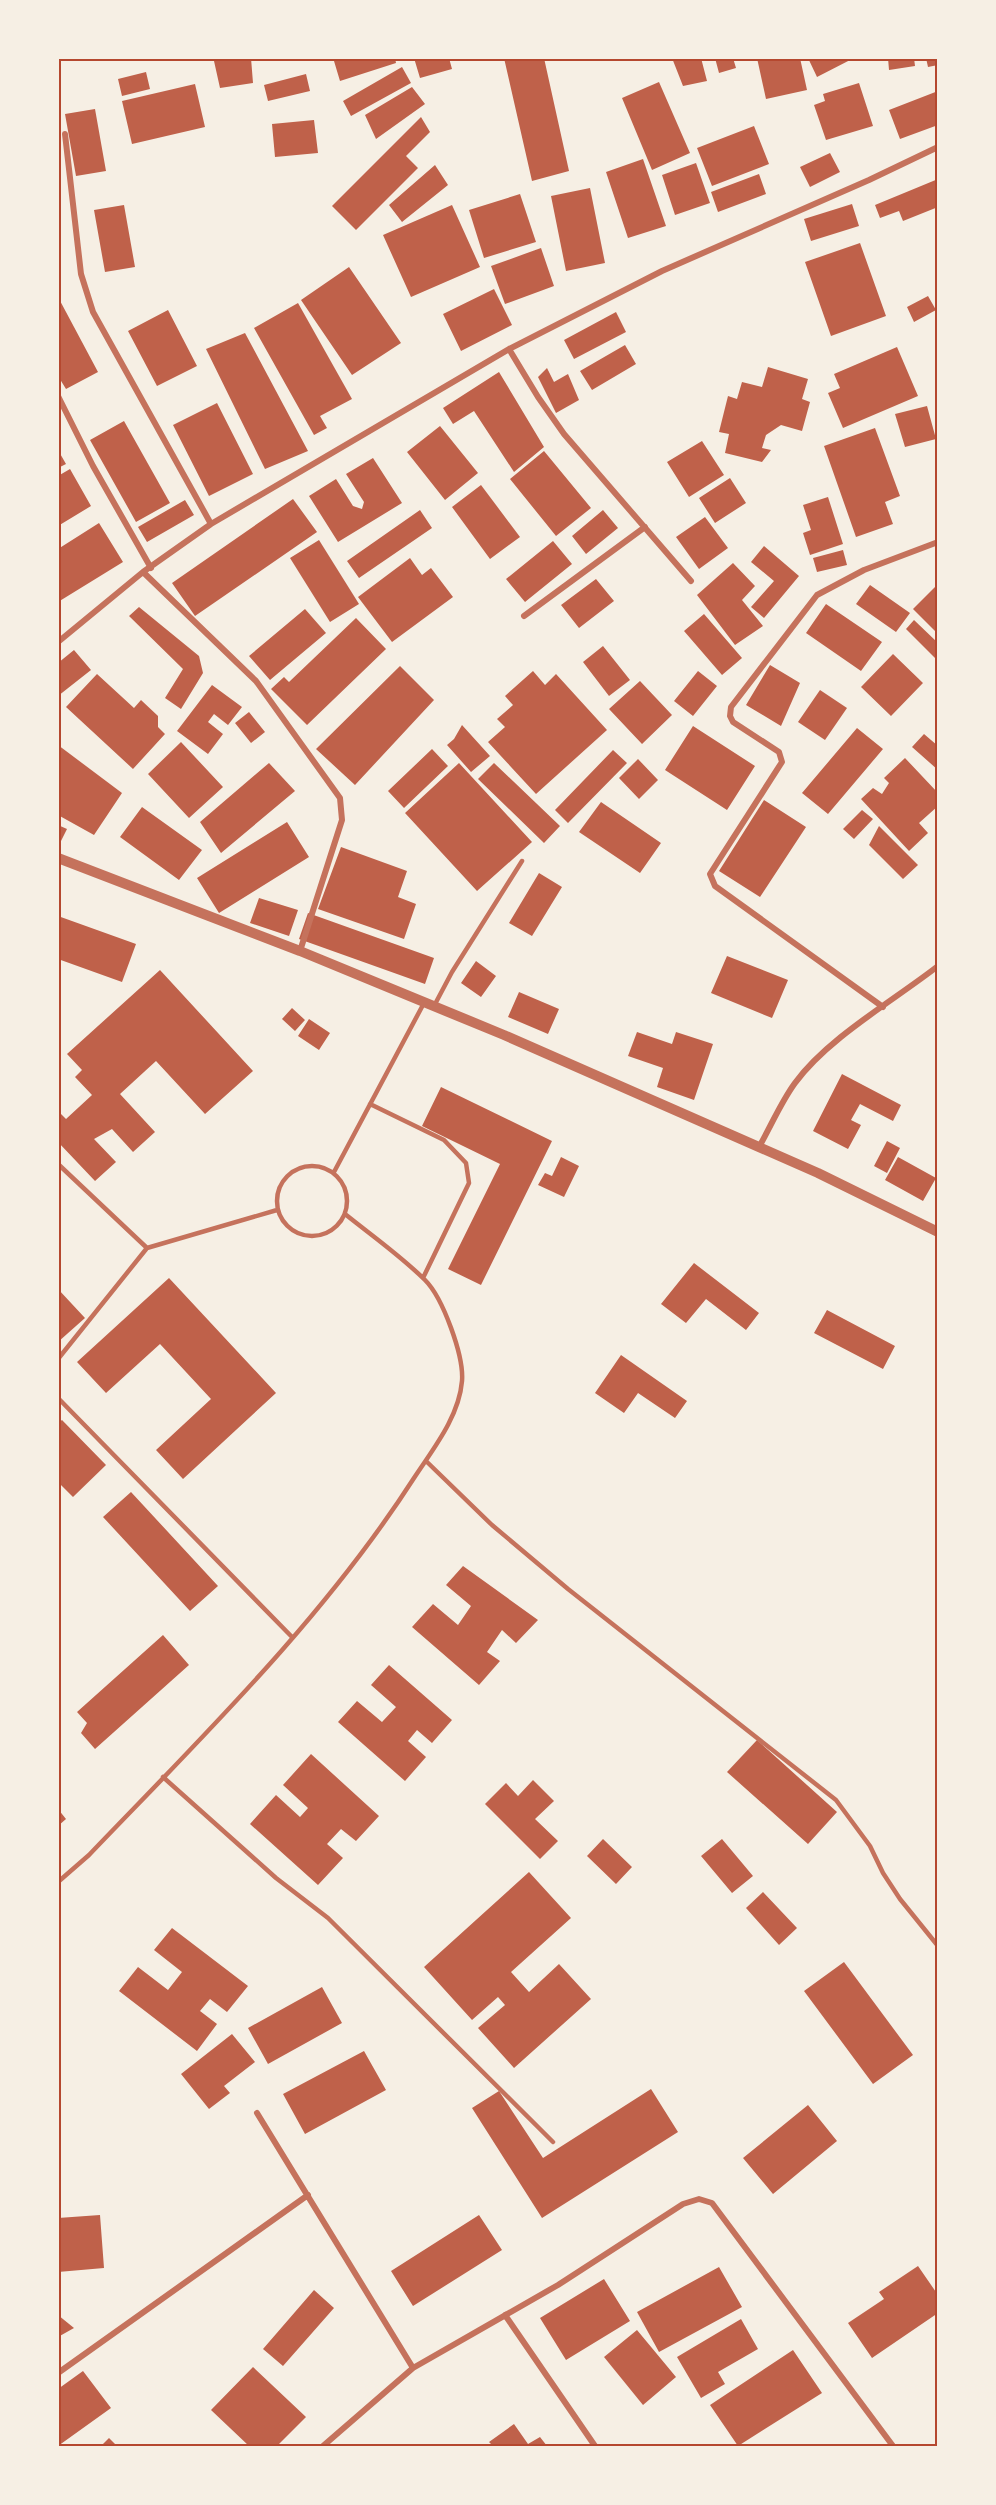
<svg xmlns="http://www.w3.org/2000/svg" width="996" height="2505" font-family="'Source Serif 4',serif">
  <rect width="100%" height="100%" fill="#f6efe4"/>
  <path fill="#bf614a" d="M229 58H251L253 83 220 88 214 61Z
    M341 58H395L396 63 340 81 334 61Z
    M414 58H449L452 69 420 78Z
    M504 58H544L569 171 532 181Z
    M672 58H701L707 81 683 86Z
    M715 58H733L736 68 719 73Z
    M757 58H800L807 90 766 99Z
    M808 58H854L817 77Z
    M888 58H914L915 66 889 70Z
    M926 58H938V65L928 67Z
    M402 67 411 83 351 116 343 101Z
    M146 72 150 89 122 96 118 79Z
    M306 74 310 91 268 101 264 85Z
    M659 82 690 153 652 170 622 98Z
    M859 83 873 126 826 140 814 105 825 101 823 94Z
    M195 84 205 127 132 144 122 101Z
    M412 87 425 104 376 139 365 115Z
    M938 91V125L900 139 889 110Z
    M95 109 106 171 76 176 65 114Z
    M421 117 430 132 406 156 418 168 356 230 332 206Z
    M314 120 318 153 275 157 272 124Z
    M754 126 769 164 712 186 697 148Z
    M830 153 840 172 810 187 800 167Z
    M643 159 666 226 628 238 606 172Z
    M696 163 710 203 675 215 662 175Z
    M435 165 448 185 402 222 389 205Z
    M759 174 766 194 718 212 711 192Z
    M938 179V207L903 221 899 211 880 218 875 205Z
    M590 188 605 263 566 271 551 196Z
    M520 194 536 242 484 258 469 210Z
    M852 204 859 226 811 241 804 219Z
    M124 205 135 267 105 272 94 210Z
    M452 205 480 267 411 297 383 235Z
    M860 243 886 316 831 336 805 262Z
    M541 248 554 286 505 304 491 266Z
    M349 267 401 343 352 375 301 300Z
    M494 289 512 325 461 351 443 314Z
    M928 296 936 310 914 322 907 307Z
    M58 297 98 372 66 389 58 376Z
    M298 303 352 399 320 416 327 428 314 435 254 328Z
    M168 310 197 366 157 386 128 331Z
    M616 312 626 332 574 359 564 340Z
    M245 333 308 451 265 469 206 349Z
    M625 345 636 364 592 390 580 371Z
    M897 347 918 396 843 428 828 393 840 388 834 374Z
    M768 367 808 379 802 399 810 402 802 431 781 425 766 435 762 448 771 450 762 462 725 453 729 434 719 432 728 396 737 399 742 382 762 387Z
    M547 368 554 382 568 374 579 400 556 413 538 377Z
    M499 372 544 447 514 472 474 411 453 424 443 408Z
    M217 403 253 474 209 496 173 425Z
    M927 406 936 439 905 447 895 414Z
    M124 421 170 503 136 522 90 440Z
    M440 426 478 473 445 500 407 452Z
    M875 428 900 496 885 502 893 524 856 537 824 446Z
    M702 441 724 475 689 497 667 462Z
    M58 450 66 464 58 468Z
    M544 451 591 508 556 536 510 479Z
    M373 458 402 503 338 542 309 496 336 479 353 506 362 509 364 502 346 474Z
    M70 469 91 506 58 526V476Z
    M730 478 746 503 715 523 699 498Z
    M481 485 520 537 490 559 452 507Z
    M828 497 843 544 810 555 803 533 811 530 803 505Z
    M293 499 317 532 195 616 172 583Z
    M185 500 194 515 147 542 138 527Z
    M420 510 432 528 359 578 347 561Z
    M603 510 618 528 586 554 572 536Z
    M705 517 728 548 699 569 676 537Z
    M99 523 123 562 58 602V549Z
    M319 540 359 604 330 622 290 558Z
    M553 541 572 564 525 602 506 579Z
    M764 546 799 576 764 618 751 607 774 581 751 562Z
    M843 550 847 565 817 572 813 558Z
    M410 558 422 575 431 568 453 597 392 642 358 597Z
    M733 563 755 586 742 600 763 626 735 645 697 595Z
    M596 579 614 601 579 628 561 605Z
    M870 585 910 613 896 632 856 604Z
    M936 586 938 588V634L913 609Z
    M826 604 882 642 861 671 806 633Z
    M139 607 199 656 203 673 181 709 165 698 183 669 129 616Z
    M305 609 326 633 270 680 249 656Z
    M704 614 742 658 722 675 684 631Z
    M356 618 386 649 307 725 271 689 284 677 289 682Z
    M914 620 938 643 936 659 906 629Z
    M603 646 630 680 609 696 583 662Z
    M74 650 91 670 58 696V663Z
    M893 654 923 683 891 716 861 687Z
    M770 665 800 683 781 726 746 705Z
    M400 666 434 700 355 785 316 749Z
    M533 671 545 685 556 674 607 730 536 794 488 742 505 727 497 719 513 705 505 696Z
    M698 671 717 686 693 716 674 701Z
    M97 674 134 708 141 700 158 716V727L165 734 133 769 66 707Z
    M640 681 672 715 642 744 609 709Z
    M212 685 242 707 228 725 214 714 208 722 223 734 208 754 177 731Z
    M820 690 847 708 825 740 798 722Z
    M249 712 265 732 251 743 235 723Z
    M462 725 490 756 471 772 447 745 454 739Z
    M693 726 755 766 727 810 665 770Z
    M857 728 883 749 828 814 802 793Z
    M924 734 938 746V770L912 747Z
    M181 742 223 787 189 818 148 774Z
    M58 745 122 793 94 835 58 815Z
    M432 749 448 766 404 808 388 791Z
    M613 750 627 763 568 823 555 810Z
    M905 758 938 793V806L919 823 928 833 909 851 861 799 873 788 882 794 889 783 884 778Z
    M638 759 658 780 639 799 619 778Z
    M269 763 295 791 221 853 200 822Z
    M459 763 532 842 477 891 405 813Z
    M494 763 560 826 544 843 478 779Z
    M764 800 806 827 760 897 719 871Z
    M601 802 661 843 640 873 579 832Z
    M142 807 202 850 179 880 120 837Z
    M862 810 873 819 854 839 843 829Z
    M287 822 309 857 219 913 197 878Z
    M58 825 67 829 58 847Z
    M879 826 918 865 903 879 869 845Z
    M341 847 407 871 398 897 416 904 404 939 318 909Z
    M539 873 562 887 532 936 509 923Z
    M259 898 298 910 289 936 250 923Z
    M308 913 434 958 425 984 299 939Z
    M58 916 136 944 122 982 58 959Z
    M727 956 788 980 772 1018 711 993Z
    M476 961 496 976 481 997 461 983Z
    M160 970 253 1071 205 1114 156 1061 120 1094 155 1132 133 1152 112 1129 94 1139 116 1162 95 1181 58 1142V1111L66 1119 92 1095 75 1077 82 1070 67 1054Z
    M519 992 559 1009 548 1034 508 1017Z
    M292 1008 305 1020 295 1031 282 1019Z
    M309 1019 330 1033 319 1050 298 1036Z
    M637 1032 672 1044 676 1032 713 1044 694 1100 657 1087 663 1068 628 1056Z
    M842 1074 901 1105 893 1121 860 1104 851 1120 861 1125 848 1149 813 1131Z
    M441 1087 552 1141 481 1285 448 1269 500 1164 422 1126Z
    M887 1141 900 1148 887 1173 874 1166Z
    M561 1157 579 1166 564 1197 538 1185 545 1173 552 1176Z
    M898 1157 936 1178 923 1201 885 1180Z
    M694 1263 759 1313 746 1330 706 1299 686 1323 661 1304Z
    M169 1278 276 1393 183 1479 156 1450 211 1399 160 1344 106 1393 77 1362Z
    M58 1289 85 1318 58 1342Z
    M827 1310 895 1346 883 1369 814 1333Z
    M621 1355 687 1401 675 1418 638 1393 624 1413 595 1393Z
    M62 1420 106 1465 73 1497 58 1482V1423Z
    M131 1492 218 1586 190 1611 103 1517Z
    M463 1566 538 1620 516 1643 502 1630 487 1652 500 1661 479 1685 412 1627 433 1604 458 1625 471 1606 446 1585Z
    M163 1635 189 1665 95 1749 81 1733 87 1723 77 1712Z
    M389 1665 452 1720 432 1743 417 1730 408 1741 426 1757 405 1781 338 1722 357 1701 382 1722 396 1707 371 1685Z
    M757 1740 837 1812 808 1844 727 1772Z
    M311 1754 379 1816 356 1841 341 1829 327 1844 343 1858 318 1885 250 1824 276 1795 300 1817 308 1808 283 1785Z
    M533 1780 554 1801 535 1819 558 1841 540 1859 485 1804 506 1783 518 1796Z
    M58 1809 66 1819 58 1826Z
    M603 1839 632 1867 616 1884 587 1856Z
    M722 1839 753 1876 732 1893 701 1856Z
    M529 1872 571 1918 511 1972 529 1992 559 1964 591 1999 514 2068 478 2028 505 2005 498 1997 472 2020 424 1967Z
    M763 1892 797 1928 779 1945 746 1908Z
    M172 1928 248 1986 227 2012 210 1999 200 2011 217 2024 197 2051 119 1991 138 1967 168 1990 182 1972 154 1950Z
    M844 1962 913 2055 873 2084 804 1991Z
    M322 1987 342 2023 268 2064 248 2028Z
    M232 2034 255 2062 224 2086 230 2093 209 2109 181 2074Z
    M364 2051 386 2090 305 2134 283 2094Z
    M651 2089 678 2132 542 2218 472 2108 499 2091 543 2158Z
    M808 2105 837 2141 773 2194 743 2158Z
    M100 2215 104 2268 58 2272V2218Z
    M479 2215 502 2250 413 2306 391 2271Z
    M918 2266 938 2295V2313L872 2358 848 2323 884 2299 879 2292Z
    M719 2267 742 2307 659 2352 637 2312Z
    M604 2279 630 2321 566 2360 540 2318Z
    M314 2290 334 2308 283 2366 263 2349Z
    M58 2315 74 2328 58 2337Z
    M741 2319 758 2349 718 2372 725 2384 701 2398 677 2357Z
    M637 2330 676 2377 643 2405 604 2357Z
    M793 2350 822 2393 738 2446 710 2405Z
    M253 2367 306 2417 277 2446H249L211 2410Z
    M83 2371 111 2408 58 2446V2389Z
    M514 2424 528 2444 540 2437 547 2446H493L489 2442Z
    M109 2438 117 2446H101Z"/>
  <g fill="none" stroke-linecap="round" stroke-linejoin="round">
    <path stroke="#c5725c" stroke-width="4.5" d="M434 1006 452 972 522 861
      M370 1104 444 1140 466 1163 469 1183 423 1278
      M58 1164 147 1248
      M277 1201a35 35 0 1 1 70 0a35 35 0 1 1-70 0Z
      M334 1172 424 1003
      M58 1359 147 1248 277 1210
      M58 1398 292 1637
      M426 1461 492 1525 568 1589 836 1800 870 1846 883 1873 900 1899 938 1946
      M163 1777 276 1878 328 1918 553 2142
      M58 1882 89 1855C204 1735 324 1618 414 1478 433 1449 459 1417 462 1381 464 1356 443 1298 425 1280 401 1256 371 1235 345 1214"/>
    <path stroke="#c5725c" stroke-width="6" d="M65 134 81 274 93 312 211 524
      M509 349 538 397 564 434 691 581
      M58 396 93 466 151 568
      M143 572 256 681 340 798 342 820 300 951
      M524 616 645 527
      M58 642 143 572 211 524 509 349 662 271 869 180 938 147
      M883 1007 715 886 710 874 782 762 779 752 733 722 730 716 731 707 817 595 864 570 938 542
      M759 1147C771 1126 781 1102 795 1083 828 1038 893 1001 938 966
      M257 2113 413 2368
      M505 2315 595 2446
      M58 2373 308 2195
      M323 2446 413 2368 558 2285 683 2204 699 2199 712 2203 893 2446"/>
    <path stroke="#c5725c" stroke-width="10" d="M58 858 300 951 504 1035 818 1173 938 1232"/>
  </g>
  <rect width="996" height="2505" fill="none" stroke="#f6efe4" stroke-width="120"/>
  <rect x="60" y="60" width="876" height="2385" fill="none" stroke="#b5482f" stroke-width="2"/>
</svg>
